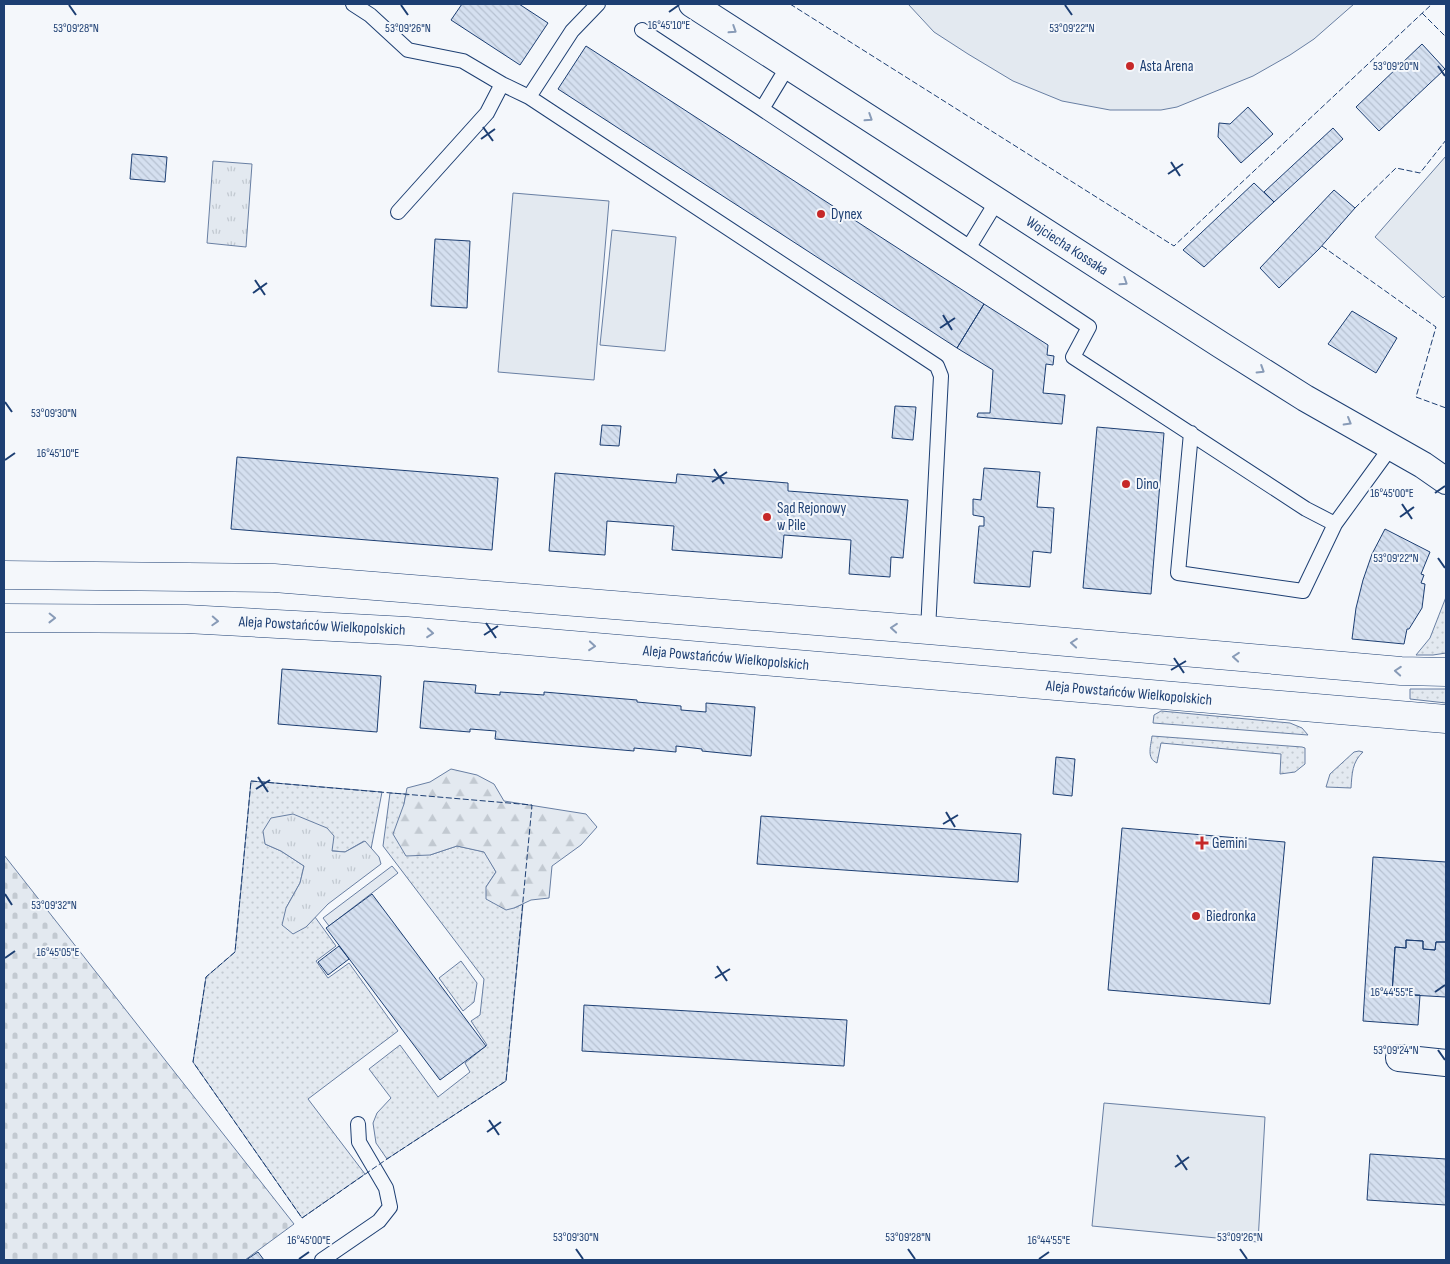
<svg xmlns="http://www.w3.org/2000/svg" width="1450" height="1264" font-family="'Sofia Sans Condensed',sans-serif">
  <defs>
    <pattern id="grass-dots" width="8" height="8" patternUnits="userSpaceOnUse" patternTransform="scale(1.25)"><rect width="8" height="8" fill="#e3e9f0"/><path d="M2 2h.1M6 6h.1" fill="none" stroke="#c2c9d1" stroke-width="1.8" stroke-linecap="round"/></pattern>
    <pattern id="forest-firs" width="22" height="20" patternUnits="userSpaceOnUse" patternTransform="scale(1.25)"><rect width="22" height="20" fill="#e3e9f0"/><path d="M5 1l3.5 6h-7zM16 11l3.5 6h-7z" fill="#c2c9d1"/></pattern>
    <pattern id="cemetery-stones" width="16" height="16" patternUnits="userSpaceOnUse" patternTransform="scale(1.25)"><rect width="16" height="16" fill="#e3e9f0"/><path d="M2 7V4a2 2 0 0 1 4 0v3zM10 15v-3a2 2 0 0 1 4 0v3z" fill="#c2c9d1"/></pattern>
    <pattern id="park-tufts" width="24" height="20" patternUnits="userSpaceOnUse" patternTransform="scale(1.25)"><rect width="24" height="20" fill="#e3e9f0"/><path d="M3 7l-1-3M5 7V3M7 7l1-3M15 17l-1-3M17 17v-4M19 17l1-3" fill="none" stroke="#c2c9d1"/></pattern>
    <pattern id="building-back-hatch" width="6" height="6" patternUnits="userSpaceOnUse" patternTransform="scale(1.25)"><rect width="6" height="6" fill="#d5e0f0"/><path d="M-1 5l2 2M0 0l6 6M5-1l2 2" fill="none" stroke="#b6c1d1"/></pattern>
  </defs>
  <rect width="100%" height="100%" fill="#f4f7fb"/>
  <path fill="url(#grass-dots)" stroke="#687fa3" d="M1446 597V653L1433 655H1416L1430 638Z
    M1410 689H1446V703L1410 699Z
    M1161 711 1290 723 1302 728 1308 735 1153 723 1154 715Z
    M1152 736 1302 747 1305 748V764L1295 772 1280 774 1281 754 1161 743 1157 763C1146 758 1151 746 1152 736Z
    M1359 751 1363 752C1352 762 1352 774 1351 788L1326 787 1330 774 1354 752Z
    M251 781 382 792 371 849 364 841 345 852 265 844 281 851 304 866 300 883 286 908 306 927 315 917 336 946 316 961 328 978 349 963 398 1031 308 1099 365 1174 302 1218 193 1062 206 977 235 952Z
    M390 793 406 794 404 804 430 855 457 846 485 852 496 872 486 887 514 908 523 904 506 1081 387 1159 376 1143 373 1123 377 1113 391 1098 369 1069 400 1045 438 1097 470 1072 465 1063 487 1045 471 1021 480 1015 484 979 383 846Z
    M461 961 477 983 474 1002 463 1011 439 978Z"/>
  <path fill="url(#forest-firs)" stroke="#687fa3" d="M451 769 477 775 494 784 504 801 586 814 597 827 581 845 552 866 549 898 531 900 514 908 506 910 486 899V887L496 872 484 852 457 846 430 855 406 856 393 834 404 804 407 788 430 782Z"/>
  <path fill="url(#cemetery-stones)" stroke="#687fa3" d="M4 855 294 1224 245 1260H4Z"/>
  <path fill="url(#park-tufts)" stroke="#687fa3" d="M213 161 252 164 246 247 207 243Z
    M293 814 327 828 334 836 332 851 345 852 365 841 379 857 381 864 328 904 306 927 293 934 282 925 286 908 300 883 304 866 281 851 265 844 263 831 271 818Z"/>
  <path fill="#e3e9f0" stroke="#687fa3" d="M908 4H1354L1314 39 1290 55 1253 76 1177 107 1161 110H1110L1062 101 1013 81 968 54 934 32Z
    M1446 156V295L1443 298 1375 237Z
    M513 193 609 201 594 380 498 372Z
    M612 230 676 237 665 351 600 345Z
    M392 866 398 873 329 926 323 918Z
    M1104 1103 1265 1117 1258 1242 1092 1226Z"/>
  <path fill="url(#building-back-hatch)" stroke="#1d3f73" d="M462 4H519L548 23 520 65 451 20Z
    M1422 44 1445 69 1379 131 1356 107Z
    M586 46 984 304 957 348 558 89Z
    M1248 107 1273 134 1241 163 1218 137 1219 123 1230 124Z
    M1333 128 1343 139 1274 202 1264 192Z
    M132 154 167 157 165 182 130 179Z
    M1254 183 1274 202 1204 267 1183 250Z
    M1334 190 1355 208 1319 249 1279 288 1260 268Z
    M435 239 470 241 467 308 431 306Z
    M984 304 1048 345 1047 355 1054 356 1053 365 1046 364 1043 393 1065 395 1062 424 977 417 978 413H990L993 370 957 348Z
    M1352 311 1397 338 1376 373 1328 344Z
    M895 406 916 407 913 440 892 438Z
    M602 425 621 426 619 446 600 445Z
    M1097 427 1164 433 1151 594 1083 588Z
    M237 457 498 478 492 550 231 529Z
    M984 468 1040 472 1037 507 1054 508 1051 553 1033 551 1030 587 974 583 979 526H984V517L973 515V499L981 500Z
    M555 473 676 483 677 474 788 483V491L908 500 903 558 891 557 890 577 849 574 851 540 784 535 782 558 672 550 674 526 607 521 605 555 549 551Z
    M1385 529 1430 552 1421 574 1424 575 1421 583 1425 584 1422 608 1409 629H1407L1404 644 1352 639 1356 608 1363 580 1372 554Z
    M282 669 381 676 377 732 278 724Z
    M424 681 476 685 475 693 500 695V692L544 695V692L637 700V702L681 706V710L706 712V703L755 707 751 756 702 751V749L676 746V752L634 748V751L495 739 496 731 470 729V732L420 728Z
    M1056 757 1075 759 1072 796 1053 794Z
    M761 816 1021 834 1018 882 757 864Z
    M1122 828 1285 842 1270 1004 1108 990Z
    M1373 857 1446 862V942H1436L1435 950 1423 949V941L1406 940V948L1395 947 1392 994 1420 995 1418 1025 1363 1021Z
    M372 894 486 1046 440 1080 326 928Z
    M1406 940 1423 941V949L1435 950 1436 942H1446V997L1392 994 1395 947 1406 948Z
    M339 946 349 959 328 975 318 962Z
    M584 1005 847 1020 844 1066 582 1051Z
    M1370 1154 1446 1159V1205L1367 1200Z
    M258 1252 264 1260H246Z"/>
  <g fill="none" stroke-linecap="round" stroke-linejoin="round">
    <g stroke="#1d3f73" stroke-width="16">
      <path id="lane" d="M353 4 370 15 408 50 463 61 502 84 529 97 937 366 941 376 928 630
        M642 30 762 109
        M788 66 762 109 969 247
        M529 97 572 31 598 4
        M997 201 969 247 1089 327 1073 357 1306 509 1335 524 1391 447
        M398 212 487 113 502 84
        M1191 433 1178 573 1303 591 1335 524
        M322 1260 379 1221 390 1207 386 1188 359 1142 358 1124"/>
    </g>
    <g stroke="#1d3f73" stroke-width="28">
      <path id="street" d="M692 4 1221 345 1305 398 1423 465 1446 481
        M1399 1058 1446 1063"/>
    </g>
    <g stroke="#1d3f73" stroke-width="29">
      <path id="secondary" d="M4 575 274 578 928 630 1401 671 1446 672
        M4 618 186 619 407 631 1446 719"/>
    </g>
    <use href="#lane" stroke="#f4f7fb" stroke-width="14"/>
    <use href="#street" stroke="#f4f7fb" stroke-width="26"/>
    <use href="#secondary" stroke="#f4f7fb" stroke-width="28"/>
    <path stroke="#1d3f73" stroke-width="1" stroke-dasharray="6 2.5" stroke-linecap="butt" d="M790 4 1174 246 1432 4
      M1422 13 1446 37
      M1355 208 1396 168 1420 173 1446 140
      M1322 246 1436 327 1416 397 1446 408
      M251 781 532 805 506 1081 387 1159 302 1218 193 1062 206 977 235 952Z"/>
  </g>
  <defs><path id="oneway-chevron" d="M-2-3.5L2.5 0L-2 3.5" fill="none" stroke-width="1.6" stroke-linecap="round" stroke-linejoin="round" transform="scale(1.25)"/></defs>
  <g stroke="#889bb7">
    <use href="#oneway-chevron" transform="translate(733 30) rotate(33)"/>
    <use href="#oneway-chevron" transform="translate(869 118) rotate(33)"/>
    <use href="#oneway-chevron" transform="translate(1124 282) rotate(33)"/>
    <use href="#oneway-chevron" transform="translate(1261 370) rotate(32)"/>
    <use href="#oneway-chevron" transform="translate(1348 422) rotate(30)"/>
    <use href="#oneway-chevron" transform="translate(52 618) rotate(1)"/>
    <use href="#oneway-chevron" transform="translate(215 621) rotate(3)"/>
    <use href="#oneway-chevron" transform="translate(894 628) rotate(-175)"/>
    <use href="#oneway-chevron" transform="translate(430 633) rotate(5)"/>
    <use href="#oneway-chevron" transform="translate(1074 643) rotate(-175)"/>
    <use href="#oneway-chevron" transform="translate(592 646) rotate(5)"/>
    <use href="#oneway-chevron" transform="translate(1236 657) rotate(-175)"/>
    <use href="#oneway-chevron" transform="translate(1398 671) rotate(-176)"/>
  </g>
  <path fill="none" stroke="#1d3f73" stroke-width="2" d="M69 5 76 15M401 5 408 15M1065 5 1072 15M669 12 679 5M1438 66 1445 76M483 127 493 141M481 139 495 129M1171 162 1180 176M1168 174 1183 164M255 280 265 295M253 293 267 283M943 315 952 330M940 328 955 318M5 402 12 412M5 460 15 453M714 469 724 484M712 482 727 472M1435 493 1445 486M1402 504 1412 519M1400 517 1414 507M1438 558 1445 568M486 623 496 638M484 635 498 626M1174 658 1184 673M1171 670 1186 661M258 777 268 792M256 789 270 780M946 812 955 827M943 824 958 815M5 894 12 905M5 958 15 951M717 966 727 981M715 978 730 969M1435 992 1445 985M1438 1050 1445 1060M489 1120 499 1135M487 1132 501 1122M1177 1155 1187 1170M1175 1167 1189 1157M576 1249 583 1259M908 1249 915 1259M1240 1249 1247 1259M299 1259 309 1252M1039 1259 1049 1252"/>
  <g fill="#c62828" stroke="#f4f7fb" stroke-width="2">
    <circle cx="1130" cy="66" r="5"/>
    <circle cx="821" cy="214" r="5"/>
    <circle cx="1126" cy="484" r="5"/>
    <circle cx="767" cy="517" r="5"/>
    <path d="M1199.5 835.5h5v5h5v5h-5v5h-5v-5h-5v-5h5z"/>
    <circle cx="1196" cy="916" r="5"/>
  </g>
  <g text-anchor="middle" dominant-baseline="central" stroke-width="4" stroke-linejoin="round" paint-order="stroke">
    <g font-size="15" fill="#1d3f73" stroke="#f4f7fb" text-anchor="start">
      <text x="1140" y="66">Asta Arena</text>
      <text x="831" y="214">Dynex</text>
      <text x="1136" y="484">Dino</text>
      <text x="777" y="508">Sąd Rejonowy<tspan x="777" dy="17">w Pile</tspan></text>
      <text x="1212" y="843">Gemini</text>
      <text x="1206" y="916">Biedronka</text>
    </g>
    <g font-size="15" fill="#1d3f73" stroke="#f4f7fb">
      <text transform="translate(1067 246) rotate(33)">Wojciecha Kossaka</text>
      <text transform="translate(322 626) rotate(3)">Aleja Powstańców Wielkopolskich</text>
      <text transform="translate(726 658) rotate(5)">Aleja Powstańców Wielkopolskich</text>
      <text transform="translate(1129 693) rotate(5)">Aleja Powstańców Wielkopolskich</text>
    </g>
  </g>
  <g font-size="12" text-anchor="middle" fill="#1d3f73" stroke="#f4f7fb" stroke-width="4" stroke-linejoin="round" paint-order="stroke">
    <text x="669" y="29">16°45'10"E</text>
    <text x="76" y="32">53°09'28"N</text>
    <text x="408" y="32">53°09'26"N</text>
    <text x="1072" y="32">53°09'22"N</text>
    <text x="1396" y="70">53°09'20"N</text>
    <text x="54" y="417">53°09'30"N</text>
    <text x="58" y="457">16°45'10"E</text>
    <text x="1392" y="497">16°45'00"E</text>
    <text x="1396" y="562">53°09'22"N</text>
    <text x="54" y="909">53°09'32"N</text>
    <text x="58" y="956">16°45'05"E</text>
    <text x="1392" y="996">16°44'55"E</text>
    <text x="1396" y="1054">53°09'24"N</text>
    <text x="576" y="1241">53°09'30"N</text>
    <text x="908" y="1241">53°09'28"N</text>
    <text x="1240" y="1241">53°09'26"N</text>
    <text x="309" y="1244">16°45'00"E</text>
    <text x="1049" y="1244">16°44'55"E</text>
  </g>
  <rect width="1450" height="1264" fill="none" stroke="#1d3f73" stroke-width="10"/>
</svg>
